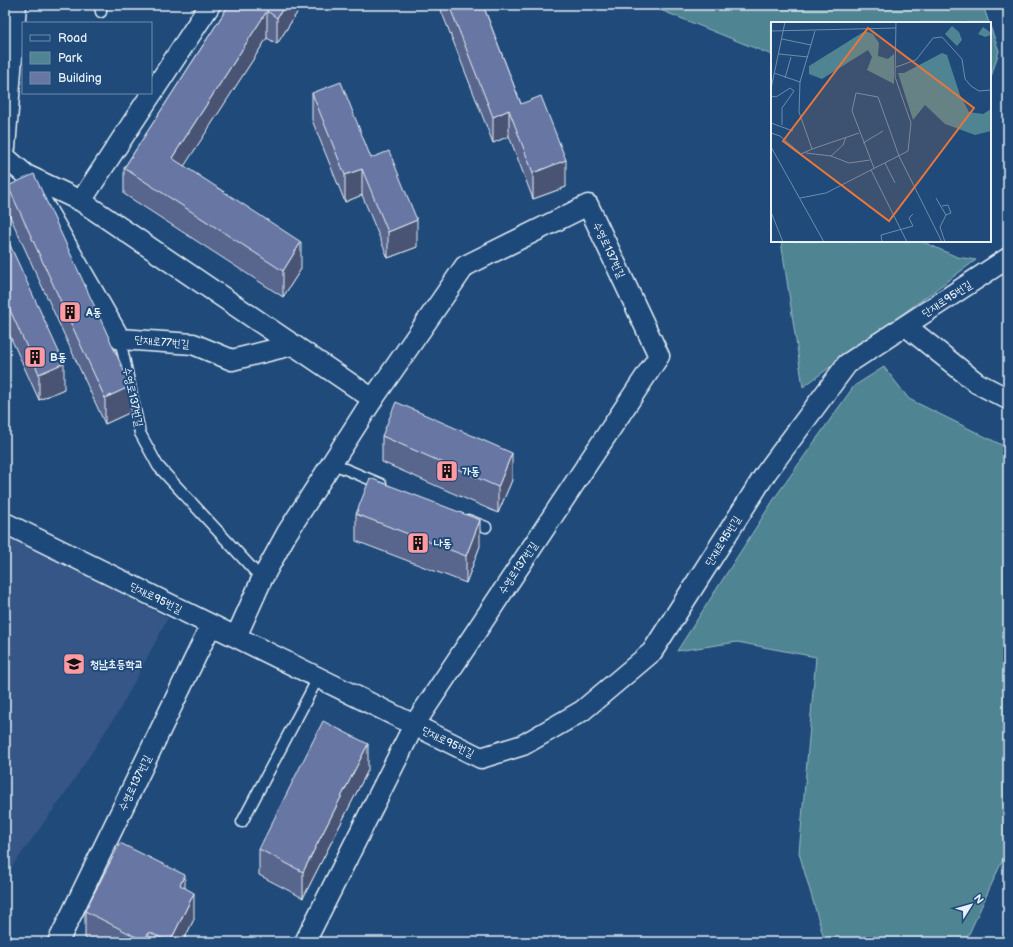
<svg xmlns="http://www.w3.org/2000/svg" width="1013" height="947" font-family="'Balsamiq Sans','Poor Story',sans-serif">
  <rect width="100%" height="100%" fill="#1f4a7a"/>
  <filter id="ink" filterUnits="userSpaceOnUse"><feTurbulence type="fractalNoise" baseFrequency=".025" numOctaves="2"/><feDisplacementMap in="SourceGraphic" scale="8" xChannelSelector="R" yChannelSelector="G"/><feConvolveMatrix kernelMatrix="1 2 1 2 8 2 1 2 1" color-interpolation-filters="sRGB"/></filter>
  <g filter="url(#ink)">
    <path fill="#355787" d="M5 533 168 618 119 711 62 798 5 876Z"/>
    <path fill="#4f8492" stroke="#9cbac5" d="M648 5H983L989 23H772V55Z
      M990 26 999 51 990 80Z
      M781 241H921L957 257 976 260 803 387Z
      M884 367 909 399 1008 448V848L968 936 971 942H825L799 853 816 657 737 642 677 651 776 496 854 386Z"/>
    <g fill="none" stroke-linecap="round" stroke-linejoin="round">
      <g stroke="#e8f1f8" stroke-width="13">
        <path id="service" d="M100 5 101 12
          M120 339 140 433 158 466 262 579
          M331 463 381 484
          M468 520 486 527
          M242 822 318 678"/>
      </g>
      <g stroke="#e8f1f8" stroke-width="23">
        <path id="minor" d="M5 148 16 5
          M5 157 26 175 81 201 210 5
          M26 175 120 339 193 344 232 360 292 345
          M81 201 373 399
          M906 326 977 383 1008 399
          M5 523 481 758 523 745 582 711 652 652 766 473 847 364 1008 258
          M236 637 262 579 287 533 373 399 465 266 588 205 659 356 414 725 305 942
          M58 942 211 625"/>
      </g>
      <use href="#service" stroke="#1f4a7a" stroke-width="10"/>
      <use href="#minor" stroke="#1f4a7a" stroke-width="20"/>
    </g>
    <path fill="#59658d" stroke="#e8f1f8" d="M229 5H302L277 44 267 38 184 166 301 269 283 297 124 194V168Z
      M439 5H483L521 104 566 187 533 199 509 136 493 143Z
      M312 93 371 158 417 247 388 258 362 195 345 202 312 120Z
      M8 186 131 412 105 424 8 212Z
      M5 234 64 389 39 400 5 325Z
      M382 436 512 480 498 513 382 462Z
      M356 514 480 546 466 583 356 541Z
      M368 770 303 898 259 875V849Z
      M185 888 194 919 183 942H93L85 938V911Z"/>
    <path fill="#495373" stroke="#e8f1f8" d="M285 5H302L277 44V18Z
      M267 11V38L172 185V158Z
      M509 110V136L493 143V117Z
      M566 160V187L533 199V173Z
      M362 169V195L345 202V175Z
      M417 220V247L388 258V232Z
      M301 242V269L283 297V271Z
      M64 363V389L39 400V374Z
      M131 386V412L105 424V398Z
      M512 453V480L498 513V487Z
      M480 520V546L466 583V556Z
      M368 744V770L303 898V872Z
      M185 875V902L180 885Z
      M194 893V919L183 942H170Z
      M149 932V942H144V941Z"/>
    <path fill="#6876a4" stroke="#e8f1f8" d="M229 5H285L277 18 267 11 172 158 301 242 283 271 124 168Z
      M449 5H483L521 104 541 96 566 160 533 173 509 110 493 117Z
      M341 82 371 158 389 151 417 220 388 232 362 169 345 175 312 93Z
      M34 174 131 386 105 398 8 186Z
      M5 234 64 363 39 374 5 299Z
      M396 402 512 453 498 487 382 436Z
      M370 478 480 520 466 556 356 514Z
      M323 721 368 744 303 872 259 849Z
      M120 843 185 875 180 885 194 893 170 942 149 932 144 941 85 911Z"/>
  </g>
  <defs>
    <g id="building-square" transform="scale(1.15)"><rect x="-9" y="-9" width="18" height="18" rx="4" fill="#ff9aa2" stroke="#1f4a7a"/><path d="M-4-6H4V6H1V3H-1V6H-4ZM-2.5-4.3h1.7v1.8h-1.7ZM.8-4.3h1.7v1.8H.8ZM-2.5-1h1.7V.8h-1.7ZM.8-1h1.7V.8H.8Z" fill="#111"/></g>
    <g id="school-square" transform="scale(1.15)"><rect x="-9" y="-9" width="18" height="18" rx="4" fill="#ff9aa2" stroke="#1f4a7a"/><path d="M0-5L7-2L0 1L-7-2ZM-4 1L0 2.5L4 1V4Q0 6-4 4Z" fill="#111"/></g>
  </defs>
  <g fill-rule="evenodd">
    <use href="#building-square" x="70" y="312"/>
    <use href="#building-square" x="35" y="357"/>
    <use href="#building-square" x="447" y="471"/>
    <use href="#building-square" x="418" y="543"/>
    <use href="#school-square" x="74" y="664"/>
  </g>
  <g text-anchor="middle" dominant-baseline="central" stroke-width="4" stroke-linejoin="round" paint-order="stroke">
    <g font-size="11" fill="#e8f1f8" stroke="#1f4a7a">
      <text transform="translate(609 250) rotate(65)">수영로137번길</text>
      <text transform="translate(947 299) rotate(-33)">단재로95번길</text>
      <text transform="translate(162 342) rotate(5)">단재로77번길</text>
      <text transform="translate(133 397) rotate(78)">수영로137번길</text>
      <text transform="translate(723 541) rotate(-58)">단재로95번길</text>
      <text transform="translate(518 568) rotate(-56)">수영로137번길</text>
      <text transform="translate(156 598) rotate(26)">단재로95번길</text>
      <text transform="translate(448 742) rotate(26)">단재로95번길</text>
      <text transform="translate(135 783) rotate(-64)">수영로137번길</text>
    </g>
    <g font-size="11" font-weight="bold" fill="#e8f1f8" stroke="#1f4a7a" text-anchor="start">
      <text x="86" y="312">A동</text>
      <text x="50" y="357">B동</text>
      <text x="462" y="471">가동</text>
      <text x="434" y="543">나동</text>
      <text x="90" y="664">청남초등학교</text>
    </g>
  </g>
  <g transform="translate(771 22)">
    <rect width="220" height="220" fill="#1f4a7a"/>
    <path d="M181 4 188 10 191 18 186 24 174 12ZM212 5 219 10 220 13 214 15 207 12ZM94 9 102 12 108 21 107 34 117 37 123 32V62L96 48 101 35 97 28 51 57 38 52V44ZM171 31 176 33 189 73 198 90 212 92 220 87V109L204 113 174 102 154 83 142 98 127 51H133Z" fill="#4f8492"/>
    <path fill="none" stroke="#6f8dac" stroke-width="1" d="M0 9 125 6M11 17 40 23M8 32 37 35M125 45 145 38 162 16 171 15 191 37 194 57 200 64 208 69 220 68M3 51 29 60M14 56 20 35M0 67 14 0M0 74 5 75 19 66 23 69 11 86V103M0 101 22 109M0 111 9 114 30 132 41 127 28 90 29 60 44 9M92 121 112 109M0 125 53 220M41 127 88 111M35 131 60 134 72 123 75 115M60 134 78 141 99 138M114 141 124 161M103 146 81 89 85 71 107 75 128 134 171 220M100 148 136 220M29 176 55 171 137 129 140 101 124 55 125 0M165 176 175 193 169 205 174 220M171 184 177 183 180 191 175 193M0 190 12 220M111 220 110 213 142 204 138 196 142 192"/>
    <path fill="#e8773b" fill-opacity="0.15" stroke="#e8773b" stroke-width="2" d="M97 6 203 86 118 199 12 119Z"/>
    <rect width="220" height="220" fill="none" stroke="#e8f1f8" stroke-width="2"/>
  </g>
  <rect width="1013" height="947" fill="none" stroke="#1f4a7a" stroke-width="20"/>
  <rect x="10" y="10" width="993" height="927" fill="none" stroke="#e8f1f8" stroke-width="1.5" filter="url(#ink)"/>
  <rect x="22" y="22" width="130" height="72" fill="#1f4a7a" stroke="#6f8dac"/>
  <rect x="30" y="35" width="20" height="6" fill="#1f4a7a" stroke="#6f8dac"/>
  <text x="58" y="42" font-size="12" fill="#e8f1f8">Road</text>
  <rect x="30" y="52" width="20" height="12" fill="#4f8492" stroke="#6f8dac"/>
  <text x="58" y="62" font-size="12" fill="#e8f1f8">Park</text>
  <rect x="30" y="72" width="20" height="12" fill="#6876a4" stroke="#6f8dac"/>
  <text x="58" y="82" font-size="12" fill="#e8f1f8">Building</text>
  <g transform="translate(971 905) rotate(53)" stroke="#1f4a7a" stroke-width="3" paint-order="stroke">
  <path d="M0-3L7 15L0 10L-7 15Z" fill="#e8f1f8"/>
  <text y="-6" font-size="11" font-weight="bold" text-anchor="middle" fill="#e8f1f8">N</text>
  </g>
</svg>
